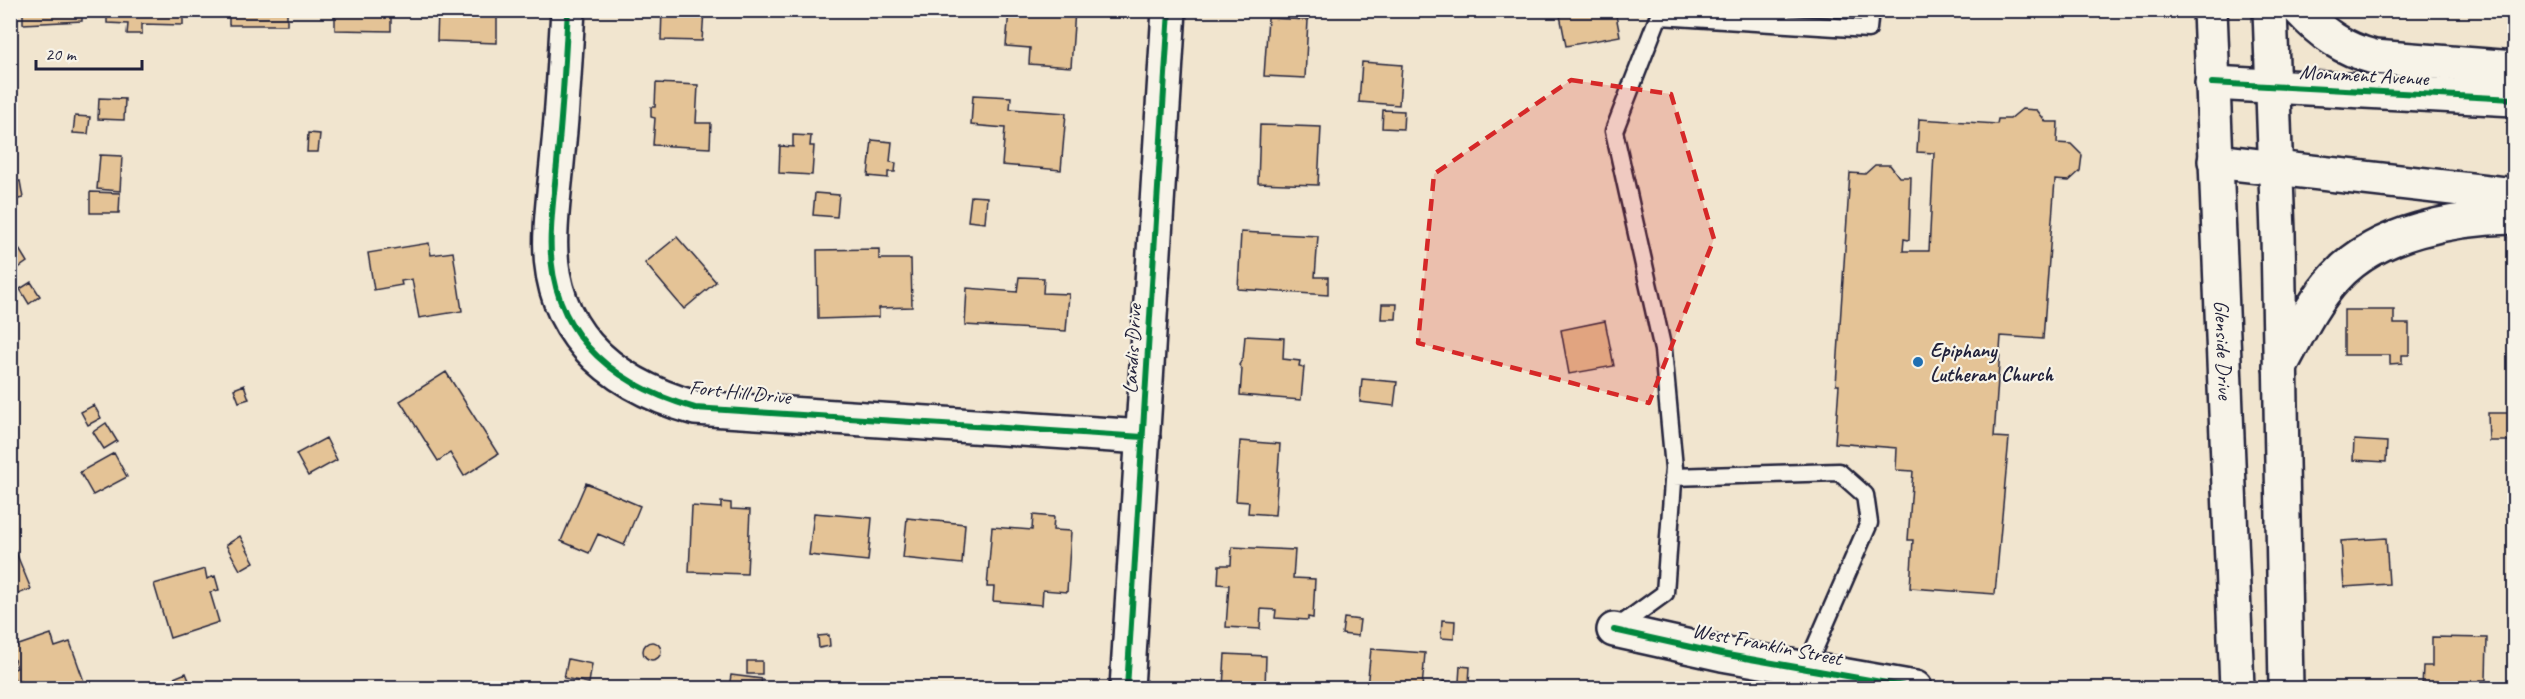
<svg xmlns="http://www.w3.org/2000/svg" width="2525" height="699" font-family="Caveat,sans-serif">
  <rect width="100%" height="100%" fill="#f1e5cf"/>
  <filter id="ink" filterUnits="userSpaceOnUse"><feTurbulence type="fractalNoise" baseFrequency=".0167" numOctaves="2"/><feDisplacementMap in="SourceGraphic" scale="12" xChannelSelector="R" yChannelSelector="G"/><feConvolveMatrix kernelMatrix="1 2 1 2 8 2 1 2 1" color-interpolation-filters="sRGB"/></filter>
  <g filter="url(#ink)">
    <path fill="#e4c396" stroke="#22223b" stroke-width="1.5" d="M23 10H82V21L23 24Z
      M107 10H183V25L142 24V34H127L128 24 107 23Z
      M229 10H287V25H229Z
      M335 10H391V31L335 30Z
      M438 10H497V43L437 41Z
      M662 10H704L702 41 661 40Z
      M1009 10H1075L1071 67 1029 64 1030 48 1006 46Z
      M1559 10H1615L1620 36 1566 46Z
      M1268 18 1308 20 1305 78 1264 76Z
      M1362 62 1402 65 1399 105 1359 102Z
      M656 83 698 85 696 123H711L710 148 653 145 655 118 651 117V107H655Z
      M973 95 1011 97 1010 109 1066 113 1061 170 1002 165 1005 128 971 125Z
      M99 98 125 99 124 120 98 119Z
      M2022 109 2037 110 2046 122H2058L2057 143 2071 144 2082 155 2080 171 2069 181 2055 180 2043 339 2001 336 1994 437 2009 438 1995 594 1910 588 1913 540H1908L1913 471 1896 470 1897 448 1835 443 1839 385H1836L1850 173 1865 174 1875 165H1890L1899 177H1911L1909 240 1904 239 1903 251H1929L1934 153 1917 152 1919 119 1997 124 1998 119H2010Z
      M1383 110 1404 111 1403 129 1382 128Z
      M75 116 90 117 88 134 73 133Z
      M1260 125 1321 127 1318 185 1258 183Z
      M308 133 320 134 318 152H307Z
      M793 135 811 136 810 146H814L812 175 779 173 780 146 793 147Z
      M872 140 892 142 890 162 896 163 895 172H888V178L868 176Z
      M100 155 122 156 120 191 97 189Z
      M20 181 23 198 10 201V183Z
      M90 192 120 193 119 213H90Z
      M815 193 839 195 837 217 813 215Z
      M971 196 987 197 985 223 968 221Z
      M1241 232 1318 236 1315 277H1328V295L1238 289Z
      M677 237 716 282 684 309 645 263Z
      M429 243 431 255 453 252 462 311 419 318 412 279 401 281 402 285 374 290 368 253Z
      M19 249 27 262 14 271 10 265V255Z
      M879 249V259H911L912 307 879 308V317L818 319 817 250Z
      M1019 277 1044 278 1043 293 1069 294 1066 331 965 325 967 288 1017 292Z
      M31 282 40 296 29 304 20 289Z
      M1382 304H1397L1396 319H1381Z
      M2344 310H2394V324H2409V355H2402V363L2390 364V355H2344Z
      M1605 321 1614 366 1569 374 1561 330Z
      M1245 336 1284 338 1283 359 1300 361 1299 366 1304 367 1301 400 1240 395 1242 369 1239 365 1243 358Z
      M446 372 498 454 464 476 450 453 438 461 400 401Z
      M1362 379 1397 382 1394 406 1360 402Z
      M244 385 249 399 239 402 234 389Z
      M94 405 101 418 88 425 81 412Z
      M2488 413H2511L2512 441H2489Z
      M106 423 117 441 104 449 93 432Z
      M326 438 337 460 308 476 296 454Z
      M2354 440 2387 442 2386 462 2353 460Z
      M1240 441 1280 444 1275 515 1248 513 1249 502 1236 501Z
      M114 453 127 477 93 495 80 472Z
      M586 483 640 506 624 545 598 534 589 553 561 541Z
      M721 502 731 503V509L750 510 747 574 689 572 692 506 721 508Z
      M814 513 872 518 868 561 809 555Z
      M1033 515 1054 517 1053 530 1071 531 1067 592 1043 590 1042 605 993 601 994 587H987L992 527 1032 530Z
      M907 518 965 524 962 564 903 558Z
      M240 536 254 562 240 570 226 545Z
      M10 538 31 589 10 597Z
      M2386 538 2389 584 2344 587 2341 541Z
      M1232 547 1295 550 1293 578 1315 579 1313 618 1308 617V620L1275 618 1276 610 1261 609 1260 629 1226 627 1229 585 1218 584 1219 565H1231Z
      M205 569 207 579 215 576 219 590 210 592 219 622 170 638 154 584Z
      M1344 618 1360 620 1358 636 1342 634Z
      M1442 620 1455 621 1454 639 1441 638Z
      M51 634 55 647 70 642 86 687 23 688 20 681 16 683 11 670 17 668 10 648Z
      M829 635 830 646 819 648 818 636Z
      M2432 637 2487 638 2486 680H2480V688H2422L2423 666H2432Z
      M643 651a9 9 0 1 1 18 0a9 9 0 1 1-18 0Z
      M1371 649 1425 653 1422 688 1367 687Z
      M1225 654 1266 656 1265 688H1223Z
      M568 659 592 664 589 683 564 678Z
      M747 661H762V674H747Z
      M1460 666 1470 667 1469 683 1459 682Z
      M186 673 192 688H177L174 678Z
      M731 675 762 679 760 688H729Z
      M1443 681 1470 685V688H1442Z"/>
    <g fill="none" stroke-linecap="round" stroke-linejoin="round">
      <g stroke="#22223b" stroke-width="21">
        <path id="service" d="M1660 16 1868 29 1870 10
          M1673 477 1839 472 1865 495 1869 523 1806 668
          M1614 630 1665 593 1674 468 1663 350 1614 131 1661 10"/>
      </g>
      <g stroke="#22223b" stroke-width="38">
        <path id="minor" d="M568 10C565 58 563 105 558 152 556 178 552 204 551 230 545 328 607 383 695 408L1143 437
          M1614 630 1722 654 1915 688
          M1127 688 1169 10"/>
      </g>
      <g stroke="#22223b" stroke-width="38">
        <path id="tertiary" d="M2212 83 2514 99
          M2215 161 2514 195"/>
      </g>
      <g stroke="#22223b" stroke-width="38">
        <g id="primary">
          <path id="s1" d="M2210 10 2237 688"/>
          <path d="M2270 10 2278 234 2286 688"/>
          <path d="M2300 10C2322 34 2343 49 2374 57L2514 68"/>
          <path d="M2280 367C2297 336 2312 303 2336 277 2378 231 2455 218 2514 217"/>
        </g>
      </g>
      <use href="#service" stroke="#f7f3e8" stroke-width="16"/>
      <use href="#minor" stroke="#f7f3e8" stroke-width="33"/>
      <use href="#tertiary" stroke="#f7f3e8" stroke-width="33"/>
      <use href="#primary" stroke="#f7f3e8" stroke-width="33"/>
      <g stroke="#f7f3e8" stroke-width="10">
        <path id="cycleway" d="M568 10C565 58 563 105 558 152 556 178 552 204 551 230 545 328 607 383 695 408L1143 437
          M2212 83 2514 99
          M1614 630 1722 654 1915 688
          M1127 688 1169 10"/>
      </g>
      <use href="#cycleway" stroke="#00873e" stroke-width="6"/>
    </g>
  </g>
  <path fill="#d62828" fill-opacity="0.2" stroke="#d62828" stroke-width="4.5" stroke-dasharray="12 8" stroke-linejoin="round" d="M1571 80 1671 94 1714 239 1649 403 1418 343 1434 174Z"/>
  <circle fill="#1f6fb2" stroke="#f7f3e8" stroke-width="2" cx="1918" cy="362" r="6"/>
  <g text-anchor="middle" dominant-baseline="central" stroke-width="4.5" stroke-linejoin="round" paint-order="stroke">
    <g font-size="21" fill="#22223b" stroke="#f7f3e8">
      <text transform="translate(2364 75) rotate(3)">Monument Avenue</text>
      <text transform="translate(1132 349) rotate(-87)">Landis Drive</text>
      <text stroke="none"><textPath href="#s1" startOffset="340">Glenside Drive</textPath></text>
      <text transform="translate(740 392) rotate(6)">Fort Hill Drive</text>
      <text transform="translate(1767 644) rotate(11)">West Franklin Street</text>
    </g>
    <g font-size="21" font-weight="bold" fill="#22223b" stroke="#f7f3e8" text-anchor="start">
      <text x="1930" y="350">Epiphany<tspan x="1930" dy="24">Lutheran Church</tspan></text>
    </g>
  </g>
  <rect width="2525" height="699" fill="none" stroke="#f7f3e8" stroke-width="36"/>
  <rect x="18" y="18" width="2489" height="663" fill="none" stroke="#22223b" stroke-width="2" filter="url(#ink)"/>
  <path d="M36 60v9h106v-9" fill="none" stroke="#22223b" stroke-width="3"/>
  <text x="45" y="60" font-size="18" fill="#22223b" stroke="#f7f3e8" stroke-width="4.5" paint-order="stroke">20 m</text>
</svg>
